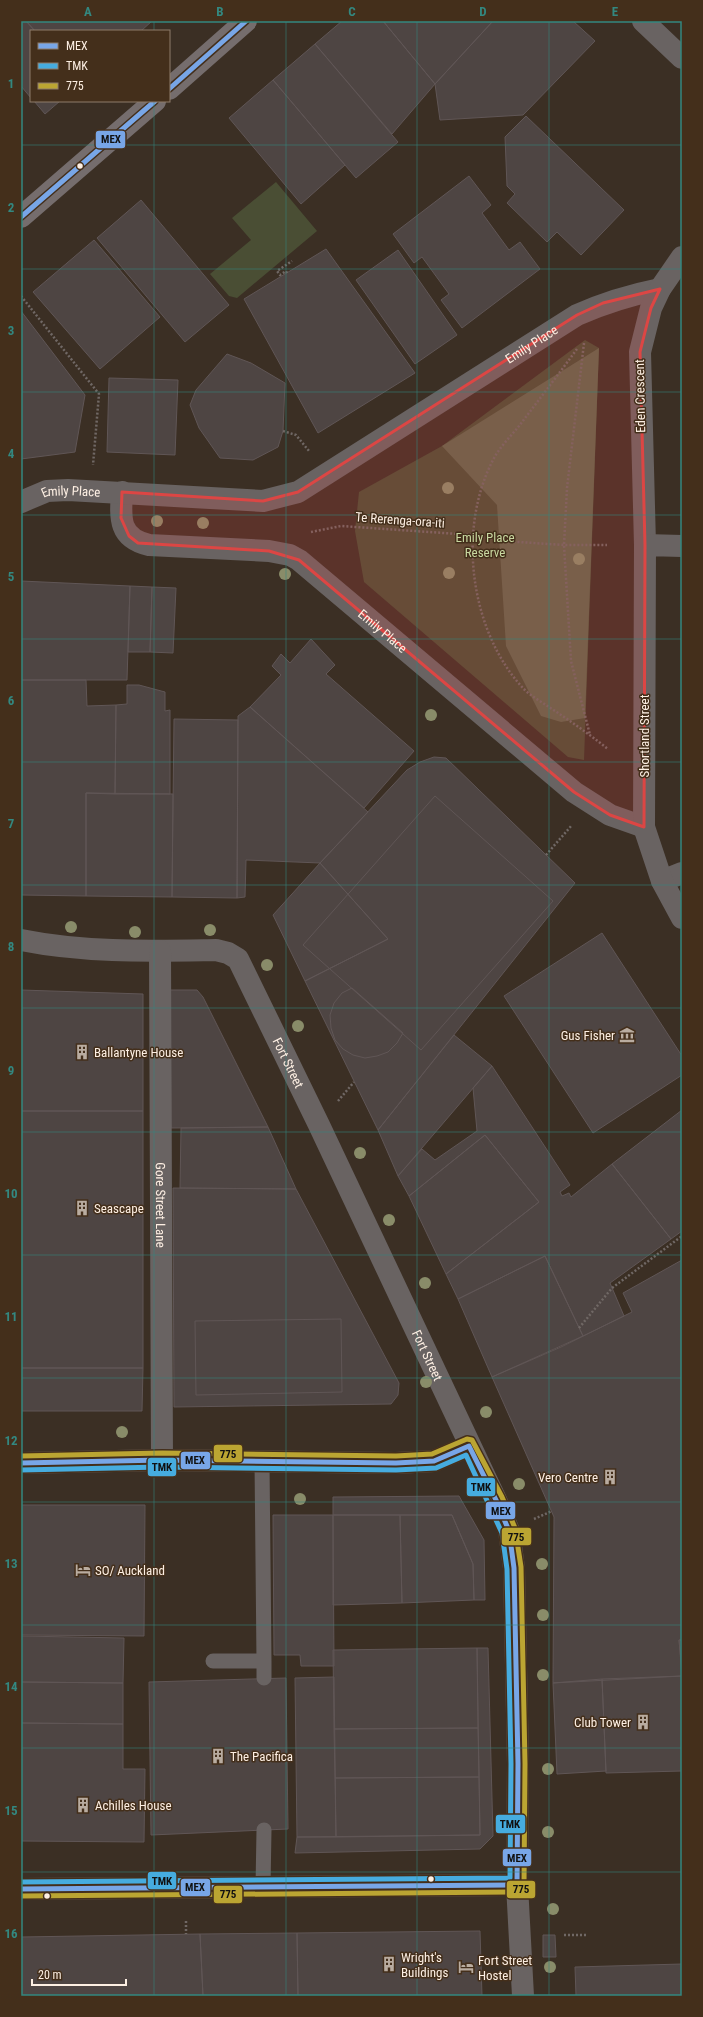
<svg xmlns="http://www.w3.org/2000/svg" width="703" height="2017" font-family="'Roboto Condensed',sans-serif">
  <rect width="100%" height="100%" fill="#3b2f24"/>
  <path fill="#4a4e34" d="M276 182 317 231 237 298 229 296 210 274 251 240 232 218Z
    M585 340 599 348 584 760 568 757 364 582 355 531 359 492 442 446Z"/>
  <path fill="#61664c" d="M599 348 585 718 561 722 541 716 506 646 497 505 442 446Z"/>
  <path fill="#4e4543" stroke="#605656" d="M21 21H26L35 31H31V98L21 86Z
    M26 21H152L141 31H35Z
    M342 21H383L435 84 392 134 315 44Z
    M383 21H493L435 84Z
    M493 21H573L595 41 523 115 440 120 435 84Z
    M315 44 398 142 356 178 273 80Z
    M273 80 345 165 301 204 229 118Z
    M34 101H60L45 114Z
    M526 116 624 210 581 255 557 232 547 242 507 203 515 194 507 186 505 137Z
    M469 176 491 205 482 213 509 250 520 242 540 269 462 328 441 300 449 294 422 257 414 263 393 234Z
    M141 200 229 305 185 342 97 238Z
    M94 240 160 317 100 369 33 292Z
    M326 249 415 373 318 433 244 299Z
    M398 250 457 335 415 364 356 280Z
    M21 311 85 395 75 452 21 459Z
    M227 354 251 363 285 383 283 431 278 447 253 460 220 458 199 428 190 405 196 390Z
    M109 378 178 380 175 455 107 452Z
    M21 581 130 586 127 680H21Z
    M130 586 152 587 150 652H128Z
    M152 587 176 588 173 653 150 652Z
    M311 639 335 665 326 674 414 751 364 808 250 707 281 675 272 666 281 654 290 663Z
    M21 680H86L87 706 116 705 115 794 86 793V896L21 895Z
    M127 685H139L165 692V711L170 710V794H115L116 705 127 704Z
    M250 707 368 812 320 863 246 860 245 897 237 898 238 716Z
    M174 719 238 720 237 898 172 897Z
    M434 757 446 758 575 883 378 1130 305 981 388 939 320 863 407 770 420 762Z
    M86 793 173 794 172 897 86 896Z
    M435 796 553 901 421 1050 303 945Z
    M320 863 388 939 305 981 273 915Z
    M602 933 682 1056V1075L593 1133 504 996Z
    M352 988 403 1033 397 1043 388 1052 377 1056 365 1058 353 1055 343 1049 335 1040 331 1028 330 1015 334 1003 342 993Z
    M21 990 143 994V1111H21Z
    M170 990H197L203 997 268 1127 171 1128Z
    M454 1035 492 1066 398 1176 378 1130Z
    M492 1066 570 1185 560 1192 562 1196 569 1193 571 1197 612 1164 671 1239 610 1283 624 1316 583 1336 545 1256 458 1299 446 1274 539 1202 485 1135 409 1196 398 1176 422 1149 435 1160 477 1131 473 1088Z
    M682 1110V1231L671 1239 612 1164Z
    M21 1111H143V1368H21Z
    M268 1127 296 1189 180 1188 181 1128Z
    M485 1135 539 1202 446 1274 409 1196Z
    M173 1188 296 1189 399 1383 398 1395 391 1404 174 1407Z
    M545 1256 583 1336 492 1377 458 1299Z
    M682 1260V1640H679L682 1676 553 1683 554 1517 492 1377 561 1347 632 1312 623 1293Z
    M341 1319 342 1392 196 1395 195 1321Z
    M21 1368H143L142 1411H21Z
    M459 1496 484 1540 485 1600H474L473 1564 452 1515H333V1497Z
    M21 1505H145L144 1636 21 1635Z
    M273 1515H333L334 1666H301L300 1655H274Z
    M333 1515H400L402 1603 333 1605Z
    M400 1515H452L473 1564 474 1600 402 1603Z
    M21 1636 124 1638 123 1683 21 1682Z
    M679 1640H682V1671Z
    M477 1648 478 1728 334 1729 333 1650Z
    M477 1648H488L493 1836 480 1849 295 1853 297 1837 480 1835Z
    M682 1676V1771L606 1773 602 1679Z
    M334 1677 336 1837H297L295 1678Z
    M286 1678 288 1829 151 1835 149 1682Z
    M602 1679 606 1771 557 1774 553 1683Z
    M21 1682 123 1683V1724L21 1723Z
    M21 1723 123 1724V1769H145L144 1842 21 1841Z
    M478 1728 479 1777 335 1778 334 1729Z
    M479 1777 480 1835 336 1837 335 1778Z
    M480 1931 482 1996H298L297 1933Z
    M297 1933 298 1996H203L200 1934Z
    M200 1934 203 1996H21V1937Z
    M543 1935H555L556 1957H543Z
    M682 1964V1996H576L575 1967Z"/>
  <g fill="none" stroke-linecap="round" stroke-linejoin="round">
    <path stroke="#706865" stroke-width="2.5" stroke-dasharray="2 2" stroke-linecap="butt" d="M287 273 286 271 280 275 277 271 292 261
      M21 296 99 394 93 465
      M584 343 567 488 564 545 571 661 590 735
      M577 349C558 375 538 401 519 426 510 437 499 448 493 460 457 529 470 630 522 687 529 695 540 701 549 707 569 720 589 734 608 749
      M283 431 296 435 309 451
      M311 532 341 526 356 527 473 535 503 541 564 545H607
      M546 855 572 825
      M338 1101 354 1082
      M579 1328 612 1288 682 1236
      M534 1519 552 1511
      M186 1921V1934
      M564 1935H588"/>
    <path stroke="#696362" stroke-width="15" d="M213 1661H264L262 1461
      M264 1661V1678
      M263 1887 264 1830"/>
    <g stroke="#696362" stroke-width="22">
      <path d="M643 21 682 58"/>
      <path id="s1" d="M122 492C120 519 119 538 149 545L269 551 290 555 299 560 574 792 610 815 644 827"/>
      <path id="s2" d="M21 502 47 491 68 490 263 501 298 492 577 315C604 303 630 295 660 289"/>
      <path d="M645 545 640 352 651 308 660 289 682 257"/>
      <path d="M662 881 682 873"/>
      <path id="s3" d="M21 940C86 953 151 951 216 950L228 953 238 959 319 1125 496 1500 509 1531 514 1568 518 1764 517 1885 523 1996"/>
      <path id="s4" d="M160 951 162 1460"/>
      <path d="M21 1463 162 1460 396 1463 434 1461 469 1446"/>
      <path d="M21 1889 517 1885"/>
    </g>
    <path stroke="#696362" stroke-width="22" d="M682 546 645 545 644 827 662 881 682 918"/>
    <path stroke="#756d6d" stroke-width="22" d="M169 89 246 21
      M21 217 155 101"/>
    <g stroke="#442f1b" stroke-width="8">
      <path id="bus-1" d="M169 89 246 21
        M21 217 155 101
        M21 1463 162 1460 396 1463 434 1461 469 1446 496 1500 509 1531 514 1568 518 1764 517 1885 21 1889"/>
    </g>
    <g stroke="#442f1b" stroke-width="8">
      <path id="bus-2" d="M21 1882 510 1878 511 1764 507 1569 502 1533 466 1455 436 1468 396 1470 162 1467 21 1470"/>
    </g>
    <g stroke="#442f1b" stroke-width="8">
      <path id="bus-3" d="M21 1456 162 1453 396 1456 432 1454 467 1439 472 1440 502 1497 515 1528 521 1567 525 1764 524 1885 519 1892 21 1896"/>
    </g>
    <use href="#bus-1" stroke="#78a6e7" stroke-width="5"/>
    <use href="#bus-2" stroke="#46acdf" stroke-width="5"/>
    <use href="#bus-3" stroke="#bba532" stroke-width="5"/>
  </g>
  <g fill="#898c69">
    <circle cx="448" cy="488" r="6"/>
    <circle cx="157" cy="521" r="6"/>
    <circle cx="203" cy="523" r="6"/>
    <circle cx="579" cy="559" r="6"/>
    <circle cx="449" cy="573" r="6"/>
    <circle cx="285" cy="574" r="6"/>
    <circle cx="431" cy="715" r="6"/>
    <circle cx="71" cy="927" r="6"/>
    <circle cx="210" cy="930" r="6"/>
    <circle cx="135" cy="932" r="6"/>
    <circle cx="267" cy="965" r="6"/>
    <circle cx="298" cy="1026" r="6"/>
    <circle cx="360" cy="1153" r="6"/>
    <circle cx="389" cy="1220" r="6"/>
    <circle cx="425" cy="1283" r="6"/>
    <circle cx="426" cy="1382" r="6"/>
    <circle cx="486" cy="1412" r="6"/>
    <circle cx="122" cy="1432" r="6"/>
    <circle cx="519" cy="1484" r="6"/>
    <circle cx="300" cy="1499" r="6"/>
    <circle cx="542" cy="1564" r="6"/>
    <circle cx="543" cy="1615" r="6"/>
    <circle cx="543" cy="1675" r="6"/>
    <circle cx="548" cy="1769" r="6"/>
    <circle cx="548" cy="1832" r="6"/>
    <circle cx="553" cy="1909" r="6"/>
    <circle cx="550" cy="1967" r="6"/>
  </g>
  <path fill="#dc4644" fill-opacity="0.2" stroke="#dc4644" stroke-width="3" stroke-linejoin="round" d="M660 289 651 308 640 352 645 545 644 827 610 815 574 792 299 560 269 551 138 543 129 536 121 518 122 492 263 501 298 492 577 315 603 303Z"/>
  <path fill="none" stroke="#338880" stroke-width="1" stroke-opacity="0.55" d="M154 21V31M286 21V1996M417 21V1996M549 21V1996M154 101V1996M21 145H682M21 269H682M21 392H682M21 515H682M21 639H682M21 762H682M21 885H682M21 1008H682M21 1132H682M21 1255H682M21 1378H682M21 1502H682M21 1625H682M21 1748H682M21 1872H682"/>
  <defs>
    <g id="museum-bare" transform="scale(1.2)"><path d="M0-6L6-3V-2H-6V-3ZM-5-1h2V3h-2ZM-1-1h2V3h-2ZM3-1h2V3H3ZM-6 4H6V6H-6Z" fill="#b9aca0" stroke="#442f1b" stroke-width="2.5" paint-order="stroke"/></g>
    <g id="building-bare" transform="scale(1.2)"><path d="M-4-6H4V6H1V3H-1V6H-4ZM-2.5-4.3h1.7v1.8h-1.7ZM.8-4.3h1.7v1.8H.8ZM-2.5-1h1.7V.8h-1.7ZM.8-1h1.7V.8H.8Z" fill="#b9aca0" stroke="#442f1b" stroke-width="2.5" paint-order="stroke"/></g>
    <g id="hotel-bare" transform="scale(1.2)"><path d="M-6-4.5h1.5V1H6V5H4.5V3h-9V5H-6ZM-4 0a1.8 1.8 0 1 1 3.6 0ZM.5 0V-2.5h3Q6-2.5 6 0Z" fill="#b9aca0" stroke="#442f1b" stroke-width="2.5" paint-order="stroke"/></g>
  </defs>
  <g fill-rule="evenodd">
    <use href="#museum-bare" x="627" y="1035"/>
    <use href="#building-bare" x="82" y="1052"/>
    <use href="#building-bare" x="82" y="1208"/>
    <use href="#building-bare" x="610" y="1477"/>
    <use href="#hotel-bare" x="83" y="1570"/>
    <use href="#building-bare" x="643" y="1722"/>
    <use href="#building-bare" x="218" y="1756"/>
    <use href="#building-bare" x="83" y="1805"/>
    <use href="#building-bare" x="389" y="1964"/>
    <use href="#hotel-bare" x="466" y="1967"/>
  </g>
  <g fill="#fdefe3" stroke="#442f1b" stroke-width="1.5">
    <circle cx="80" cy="166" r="3.5"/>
    <circle cx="431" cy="1879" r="3.5"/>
    <circle cx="47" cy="1896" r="3.5"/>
  </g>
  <g text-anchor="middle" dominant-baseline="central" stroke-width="3" stroke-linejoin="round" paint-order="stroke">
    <g font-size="13" fill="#fdefe3" stroke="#442f1b">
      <text stroke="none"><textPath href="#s2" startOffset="557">Emily Place</textPath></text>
      <text transform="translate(640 396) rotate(-91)">Eden Crescent</text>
      <text stroke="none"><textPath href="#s2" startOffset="52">Emily Place</textPath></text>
      <text transform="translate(400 520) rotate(4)">Te Rerenga-ora-iti</text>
      <text stroke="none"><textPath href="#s1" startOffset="329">Emily Place</textPath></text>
      <text transform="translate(644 736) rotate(-90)">Shortland Street</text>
      <text stroke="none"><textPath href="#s3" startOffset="335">Fort Street</textPath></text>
      <text stroke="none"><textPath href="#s4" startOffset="254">Gore Street Lane</textPath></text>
      <text stroke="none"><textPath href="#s3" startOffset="659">Fort Street</textPath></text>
    </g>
    <g font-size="13" fill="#c9d8a1" stroke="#442f1b">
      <text x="485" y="537">Emily Place<tspan x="485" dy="15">Reserve</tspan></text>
    </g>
    <g font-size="13" fill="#fdefe3" stroke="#442f1b" text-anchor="start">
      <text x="615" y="1035" text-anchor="end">Gus Fisher</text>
      <text x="94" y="1052">Ballantyne House</text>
      <text x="94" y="1208">Seascape</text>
      <text x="598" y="1477" text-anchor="end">Vero Centre</text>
      <text x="95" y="1570">SO/ Auckland</text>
      <text x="631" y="1722" text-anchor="end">Club Tower</text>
      <text x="230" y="1756">The Pacifica</text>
      <text x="95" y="1805">Achilles House</text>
      <text x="401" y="1957">Wright's<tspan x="401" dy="15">Buildings</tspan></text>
      <text x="478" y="1960">Fort Street<tspan x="478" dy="15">Hostel</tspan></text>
    </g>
  </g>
  <g stroke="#442f1b" stroke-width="1.5">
    <rect x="95" y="130" width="31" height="19" rx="4" fill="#78a6e7"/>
    <rect x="213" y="1444" width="30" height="19" rx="4" fill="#bba532"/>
    <rect x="180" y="1451" width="31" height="19" rx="4" fill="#78a6e7"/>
    <rect x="147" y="1457" width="30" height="20" rx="4" fill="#46acdf"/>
    <rect x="466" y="1477" width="30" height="20" rx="4" fill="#46acdf"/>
    <rect x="485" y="1501" width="31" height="19" rx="4" fill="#78a6e7"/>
    <rect x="501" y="1527" width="31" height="19" rx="4" fill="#bba532"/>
    <rect x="495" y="1814" width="31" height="20" rx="4" fill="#46acdf"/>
    <rect x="502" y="1848" width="30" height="19" rx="4" fill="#78a6e7"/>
    <rect x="147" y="1871" width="30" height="19" rx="4" fill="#46acdf"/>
    <rect x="180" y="1878" width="31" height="19" rx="4" fill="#78a6e7"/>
    <rect x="506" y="1880" width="30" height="19" rx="4" fill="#bba532"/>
    <rect x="213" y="1885" width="30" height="19" rx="4" fill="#bba532"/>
  </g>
  <g font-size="11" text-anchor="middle" font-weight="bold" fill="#111">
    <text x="111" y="143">MEX</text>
    <text x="228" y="1458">775</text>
    <text x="195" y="1464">MEX</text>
    <text x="162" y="1471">TMK</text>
    <text x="481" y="1491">TMK</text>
    <text x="501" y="1515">MEX</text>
    <text x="516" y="1541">775</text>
    <text x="510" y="1828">TMK</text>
    <text x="517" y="1862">MEX</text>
    <text x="162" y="1885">TMK</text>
    <text x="195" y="1891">MEX</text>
    <text x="521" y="1893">775</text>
    <text x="228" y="1898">775</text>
  </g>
  <rect width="703" height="2017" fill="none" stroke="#442f1b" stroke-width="44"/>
  <rect x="30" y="30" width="140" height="72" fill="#442f1b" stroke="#8e7c6b"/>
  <rect x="38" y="43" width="20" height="6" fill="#78a6e7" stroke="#8e7c6b"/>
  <text x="66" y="50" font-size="12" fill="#fdefe3">MEX</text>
  <rect x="38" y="63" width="20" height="6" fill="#46acdf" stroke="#8e7c6b"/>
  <text x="66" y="70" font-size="12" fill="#fdefe3">TMK</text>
  <rect x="38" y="83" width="20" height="6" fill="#bba532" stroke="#8e7c6b"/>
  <text x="66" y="90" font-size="12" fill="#fdefe3">775</text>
  <path d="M32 1979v6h94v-6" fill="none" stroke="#fdefe3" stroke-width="2"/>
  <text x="38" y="1979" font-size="12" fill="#fdefe3" stroke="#442f1b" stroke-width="3" paint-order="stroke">20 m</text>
  <rect x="22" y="22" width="659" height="1973" fill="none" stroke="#338880" stroke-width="1.5"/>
  <g font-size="13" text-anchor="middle" font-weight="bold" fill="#338880">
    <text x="88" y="16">A</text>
    <text x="220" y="16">B</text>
    <text x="352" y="16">C</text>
    <text x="483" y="16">D</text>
    <text x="615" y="16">E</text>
    <text x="11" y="88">1</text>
    <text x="11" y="212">2</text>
    <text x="11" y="335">3</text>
    <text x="11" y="458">4</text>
    <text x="11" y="581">5</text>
    <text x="11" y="705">6</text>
    <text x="11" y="828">7</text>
    <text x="11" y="951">8</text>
    <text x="11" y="1075">9</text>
    <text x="11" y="1198">10</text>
    <text x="11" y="1321">11</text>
    <text x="11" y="1445">12</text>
    <text x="11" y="1568">13</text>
    <text x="11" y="1691">14</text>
    <text x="11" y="1815">15</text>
    <text x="11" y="1938">16</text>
  </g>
</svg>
